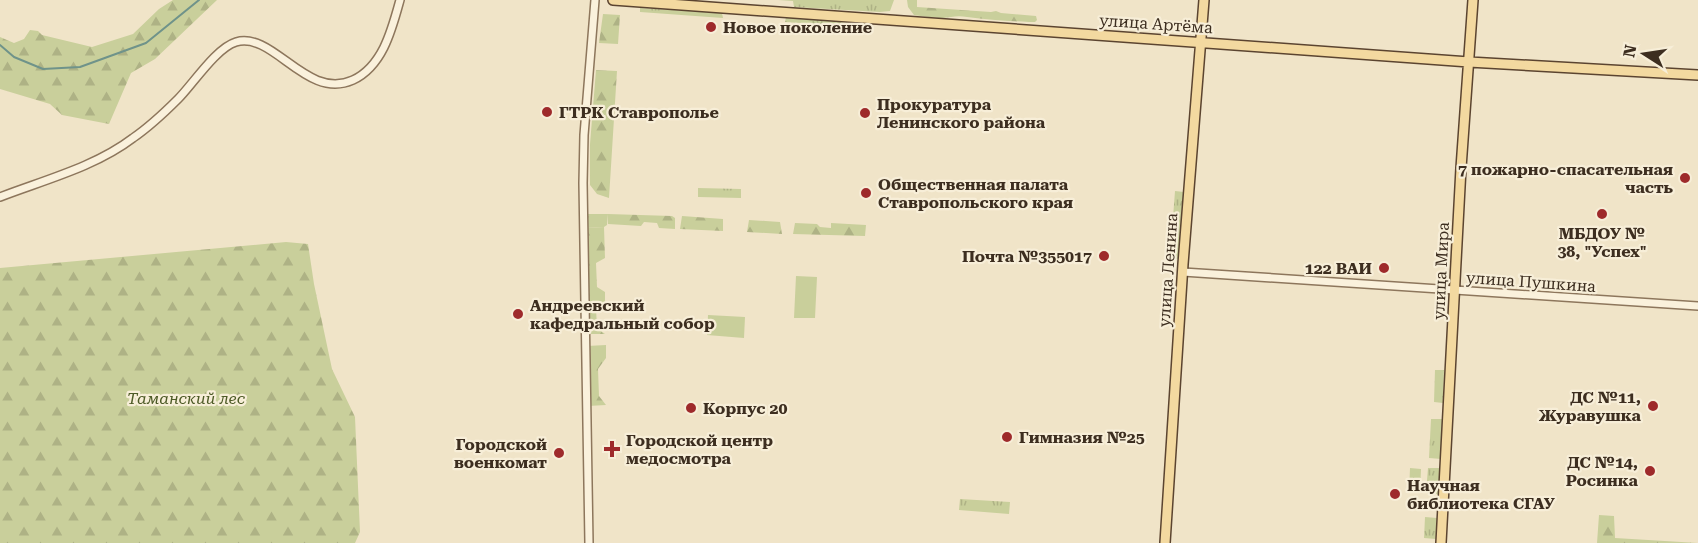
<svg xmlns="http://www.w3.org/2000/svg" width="1698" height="543" font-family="'Roboto Serif',serif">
  <defs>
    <pattern id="grass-tufts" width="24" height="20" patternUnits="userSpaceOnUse" patternTransform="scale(1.5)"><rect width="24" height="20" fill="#c9cf9b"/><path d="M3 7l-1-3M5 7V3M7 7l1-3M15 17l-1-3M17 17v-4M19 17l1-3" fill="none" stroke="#aeb285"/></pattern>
    <pattern id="forest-firs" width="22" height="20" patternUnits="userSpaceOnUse" patternTransform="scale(1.5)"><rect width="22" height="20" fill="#c9cf9b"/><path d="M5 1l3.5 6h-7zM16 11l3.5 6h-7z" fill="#aeb285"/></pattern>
  </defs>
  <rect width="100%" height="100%" fill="#f0e4c8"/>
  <path fill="url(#grass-tufts)" d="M778 0H894L890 11 880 12 794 7 793 1Z
    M640 8 722 13 723 18 640 12Z
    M786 17 865 22V27L785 22Z
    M698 188 741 189V198L698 197Z
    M1175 191 1184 192 1179 259 1170 258Z
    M586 214H608L607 225 604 227 586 228Z
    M1435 370H1444L1443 403 1434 402Z
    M1431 419H1443L1441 459 1429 458Z
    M1410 468 1421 469 1420 493H1409Z
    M1428 468H1440L1438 494 1426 493Z
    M960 499 1010 502 1009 514 959 510Z
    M1425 517 1437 518 1436 539 1424 538Z"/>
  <path fill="url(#forest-firs)" d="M173 0H217L155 59 131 73 109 124 62 115 50 104 0 89V37L14 43 24 39 30 30 38 31 42 35 92 47 133 34 159 9Z
    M907 0H917V7L991 12 996 11 1001 13 1036 16 1037 20 1035 22H1029C1008 21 987 20 967 17 958 15 951 17 943 18 937 18 921 16 914 15L908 7Z
    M603 14 620 15 618 44 599 43Z
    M596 70 617 71 609 198 597 194 590 185V144Z
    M608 214 672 216 675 218V229L659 228 657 223 644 222 641 226 608 224Z
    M682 216 723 219V231L680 229Z
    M749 220 780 222 782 234 747 232Z
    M795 223 817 224 820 227 831 228V223L866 225 865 236 793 234Z
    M604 227 605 258 596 263 597 287 605 292V303L596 308 597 328 605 334H587L586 228Z
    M286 242 308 244 314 284 332 369 355 417 360 532 355 543H0V268Z
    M606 345V358L598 369 599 396 606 405 588 406 587 346Z
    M1599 515 1614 516 1615 538 1698 543H1597Z"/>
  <path fill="#c9cf9b" d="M796 276 817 277 815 318H794Z
    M708 315 745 317 744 338 707 335Z"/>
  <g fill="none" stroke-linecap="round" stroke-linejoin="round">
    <path stroke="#6f938a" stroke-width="2" d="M0 45 14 57 43 69 80 67 146 43 199 0"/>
    <g stroke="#8d765c" stroke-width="10">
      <path id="minor" d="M0 197C44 180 95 167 133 138 149 127 164 113 178 99 193 84 216 48 236 42 274 31 306 101 353 80 383 66 392 29 400 0
        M1183 272 1698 306
        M589 543 583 183 584 135 595 0"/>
    </g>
    <g stroke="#5b4430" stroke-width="12">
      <path id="major" d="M613 0 1469 62 1698 75
        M1165 543 1183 264 1204 0
        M1441 543 1461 168 1473 0"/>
    </g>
    <use href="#minor" stroke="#faf1dc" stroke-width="7"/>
    <use href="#major" stroke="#f3d9a0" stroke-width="9"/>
  </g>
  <g fill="#9e2a2b" stroke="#f7eed8" stroke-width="2">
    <circle cx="711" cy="27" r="6"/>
    <circle cx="547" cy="112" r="6"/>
    <circle cx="865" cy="113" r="6"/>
    <circle cx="1685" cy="178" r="6"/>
    <circle cx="866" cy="193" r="6"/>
    <circle cx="1602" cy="214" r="6"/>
    <circle cx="1104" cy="256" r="6"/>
    <circle cx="1384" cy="268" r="6"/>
    <circle cx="518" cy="314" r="6"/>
    <circle cx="1653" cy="406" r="6"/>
    <circle cx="691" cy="408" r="6"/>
    <circle cx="1007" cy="437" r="6"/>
    <path d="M609 440h6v6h6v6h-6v6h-6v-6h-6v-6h6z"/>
    <circle cx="559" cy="453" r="6"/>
    <circle cx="1650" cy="471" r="6"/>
    <circle cx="1395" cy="494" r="6"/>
  </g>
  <g text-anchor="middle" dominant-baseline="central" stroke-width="4.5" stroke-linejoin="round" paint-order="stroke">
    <g font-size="16" fill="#3d2e20" stroke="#f7eed8">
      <text transform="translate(1156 24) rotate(4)">улица Артёма</text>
      <text transform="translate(1168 270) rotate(-86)">улица Ленина</text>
      <text transform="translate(1441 271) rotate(-87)">улица Мира</text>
      <text transform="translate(1531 282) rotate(4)">улица Пушкина</text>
    </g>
    <g font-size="16" font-weight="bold" fill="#3d2e20" stroke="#f7eed8" text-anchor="start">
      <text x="723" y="27">Новое поколение</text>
      <text x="877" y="104">Прокуратура<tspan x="877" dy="18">Ленинского района</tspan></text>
      <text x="559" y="112">ГТРК Ставрополье</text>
      <text x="1673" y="169" text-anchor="end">7 пожарно-спасательная<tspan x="1673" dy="18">часть</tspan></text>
      <text x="878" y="184">Общественная палата<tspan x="878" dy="18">Ставропольского края</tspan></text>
      <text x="1602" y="233" text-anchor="middle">МБДОУ №<tspan x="1602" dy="18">38, "Успех"</tspan></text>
      <text x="1092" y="256" text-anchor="end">Почта №355017</text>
      <text x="1372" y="268" text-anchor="end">122 ВАИ</text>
      <text x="530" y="305">Андреевский<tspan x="530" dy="18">кафедральный собор</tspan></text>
      <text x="1641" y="397" text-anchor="end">ДС №11,<tspan x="1641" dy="18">Журавушка</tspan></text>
      <text x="703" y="408">Корпус 20</text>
      <text x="1019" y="437">Гимназия №25</text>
      <text x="626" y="440">Городской центр<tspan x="626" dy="18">медосмотра</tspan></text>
      <text x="547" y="444" text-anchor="end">Городской<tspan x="547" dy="18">военкомат</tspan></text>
      <text x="1638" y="462" text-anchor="end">ДС №14,<tspan x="1638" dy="18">Росинка</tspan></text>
      <text x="1407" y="485">Научная<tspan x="1407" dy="18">библиотека СГАУ</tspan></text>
    </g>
    <g font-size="16" font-style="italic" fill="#4d5a26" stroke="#f7eed8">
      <text x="186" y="398">Таманский лес</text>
    </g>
  </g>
  <g transform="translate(1644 54) rotate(282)" stroke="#f7eed8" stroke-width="4.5" paint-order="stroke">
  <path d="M0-4.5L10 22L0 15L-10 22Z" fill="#3d2e20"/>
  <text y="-9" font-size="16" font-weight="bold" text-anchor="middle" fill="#3d2e20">N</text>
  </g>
</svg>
